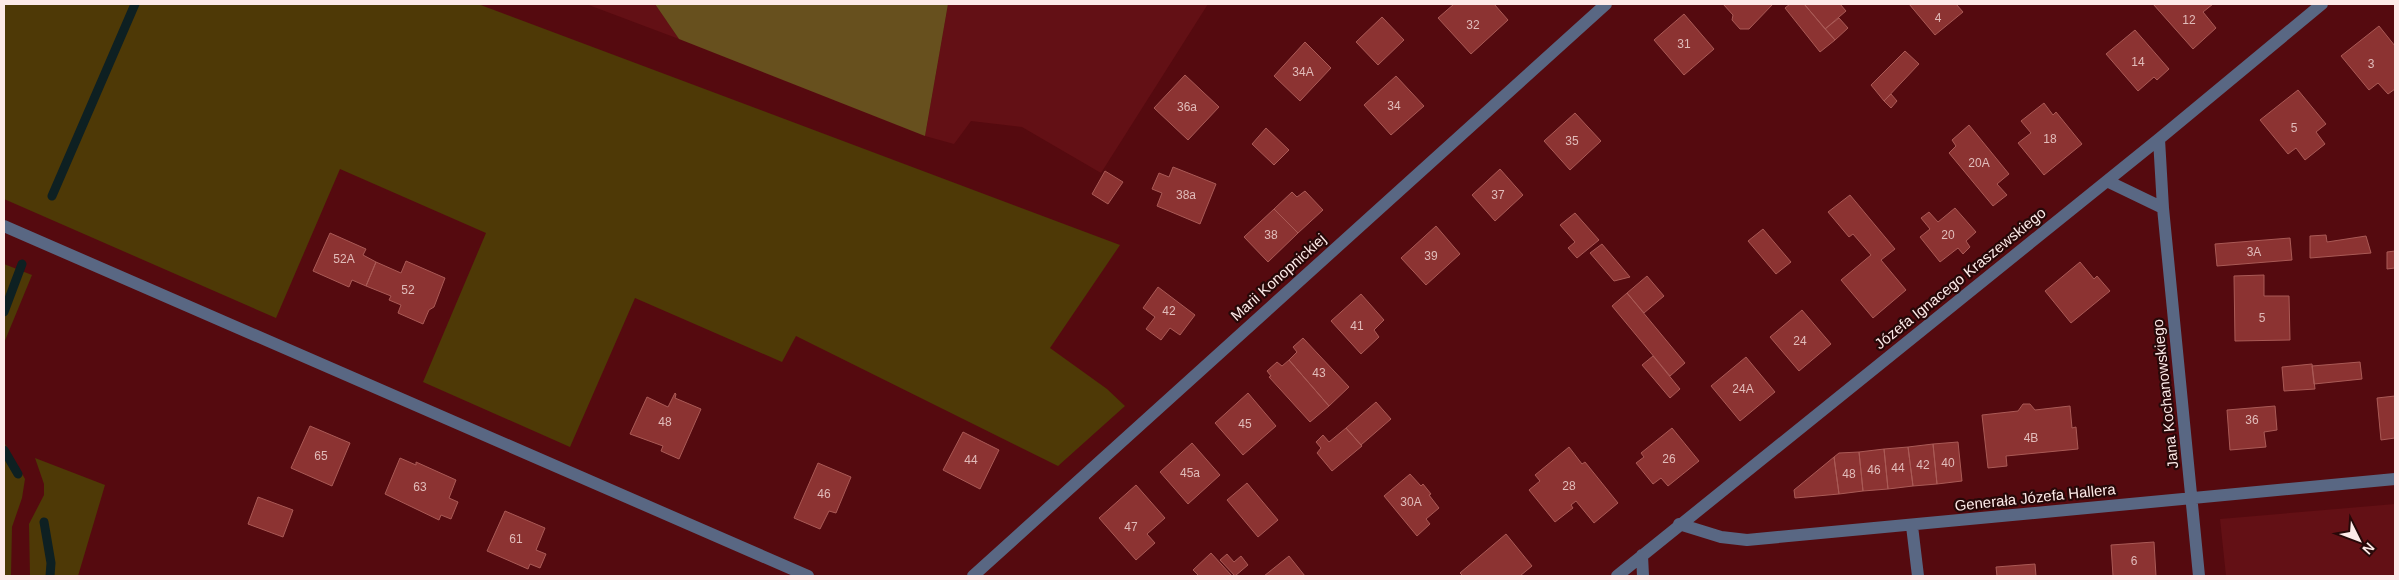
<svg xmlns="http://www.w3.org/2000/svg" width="2399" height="580" font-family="Arial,sans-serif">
  <rect width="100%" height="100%" fill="#550a0f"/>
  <path fill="#631015" d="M586 4H655L679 39Z
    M948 4H1208L1101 173 1022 127 971 121 954 144 925 136Z
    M2395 504V576H2226L2220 519Z"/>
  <path fill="#4e3906" d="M4 4H478L1120 245 1050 348 1107 389 1125 406 1058 466 796 336 782 362 635 298 570 447 423 382 486 233 340 169 276 318 4 199Z
    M4 264 32 275 4 343Z
    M4 442 25 479 22 498 12 527 11 576H4Z
    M35 458 105 485 78 576H30L29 524 44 495V484Z"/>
  <path fill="#67501e" d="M655 4H948L925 136 679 39Z"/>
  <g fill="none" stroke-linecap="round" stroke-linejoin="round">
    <path stroke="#0e2022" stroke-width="9" d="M52 196 135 4
      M4 312 22 264
      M4 450 18 474
      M44 522 51 563 50 576"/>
  </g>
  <path fill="#8c3332" stroke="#aa5a56" d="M1454 4H1494L1508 20 1471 54 1438 18Z
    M1723 4H1773L1749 29H1740L1732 20 1733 15Z
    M1790 4H1804L1835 40 1820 52 1785 8Z
    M1807 4H1840L1846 11 1825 29 1805 5Z
    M1909 4H1956L1963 12 1935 35Z
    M2153 4H2213L2203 12 2216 28 2193 49Z
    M1684 14 1714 49 1684 75 1654 40Z
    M1382 17 1404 40 1378 65 1356 42Z
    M1839 18 1848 28 1835 40 1825 29Z
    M2379 26 2395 46V89L2388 94 2378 83 2369 90 2341 56Z
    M2135 30 2169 69 2157 80 2154 77 2138 91 2106 54Z
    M1305 42 1331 68 1300 101 1274 76Z
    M1905 51 1919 64 1884 101 1871 85Z
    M1185 75 1219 107 1188 140 1154 108Z
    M1396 76 1424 106 1391 135 1364 105Z
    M2298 90 2326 124 2316 132 2325 144 2305 160 2296 148 2288 154 2260 120Z
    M1891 94 1897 101 1891 108 1884 101Z
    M2044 103 2053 115 2056 112 2082 144 2044 175 2018 143 2031 133 2021 121Z
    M1575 113 1601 141 1570 170 1544 141Z
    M1969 125 2009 174 1997 184 2007 195 1993 206 1949 153 1956 146 1952 140Z
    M1266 128 1289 150 1274 165 1252 144Z
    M1173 167 1216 184 1200 224 1157 206 1162 193 1152 189 1159 173 1169 177Z
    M1500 169 1523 195 1495 221 1472 195Z
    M1105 171 1123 182 1108 204 1092 194Z
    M1305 191 1323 210 1298 233 1274 209 1292 192 1297 197Z
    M1850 195 1895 249 1881 260 1906 290 1873 318 1841 280 1871 255 1853 234 1849 237 1828 212Z
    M1955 208 1976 232 1966 241 1970 247 1963 254 1958 248 1940 262 1920 237 1930 229 1921 218 1929 212 1938 222Z
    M1274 209 1298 233 1268 262 1244 237Z
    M1575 213 1599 240 1577 258 1568 248 1575 242 1560 225Z
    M1436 226 1460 254 1426 285 1401 258Z
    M1763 229 1791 262 1776 274 1748 241Z
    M330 233 366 249 363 255 376 262 366 286 352 280 349 287 313 271Z
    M2326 235 2327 242 2366 236 2371 253 2310 258V236Z
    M2290 238 2292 260 2217 266 2215 244Z
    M1602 244 1630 277 1614 281 1590 253Z
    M2395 251V268L2387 269V252Z
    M406 261 445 278 434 307 429 310 423 324 398 313 401 305 389 300 391 296 366 286 376 262 401 273Z
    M2080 262 2094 279 2097 276 2110 291 2071 323 2045 291Z
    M2264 275V296H2289L2290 340 2235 341 2234 276Z
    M1647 276 1664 296 1644 313 1627 293Z
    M1158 287 1195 315 1180 335 1170 328 1161 340 1146 329 1155 317 1143 308Z
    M1627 293 1685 363 1670 376 1612 306Z
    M1361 294 1384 320 1374 330 1379 337 1361 354 1331 321Z
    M1802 310 1831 344 1799 371 1770 337Z
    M1303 338 1349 387 1329 406 1289 360 1297 352 1293 347Z
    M1653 356 1680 389 1670 398 1642 365Z
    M1746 357 1775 392 1740 421 1711 386Z
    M1289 360 1329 406 1310 422 1269 377 1271 376 1267 371 1277 362 1282 366Z
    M2360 362 2362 379 2314 384 2312 366Z
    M2312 364 2315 389 2284 391 2282 367Z
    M675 393 676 394 675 398 701 409 679 459 661 451 663 446 630 434 647 397 668 407Z
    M1248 393 1276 426 1243 455 1215 423Z
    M2395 396V438L2381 440 2377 398Z
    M1376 402 1391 419 1361 445 1346 428Z
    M2023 404H2030L2035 410 2070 406 2072 428 2076 427 2078 449 2006 456 2007 466 1988 468 1982 415 2018 411Z
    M2275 406 2277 430 2264 432 2266 447 2230 450 2227 410Z
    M310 426 350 443 332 486 291 468Z
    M1346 428 1362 446 1332 471 1317 453 1321 448 1316 442 1323 435 1329 442Z
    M1672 428 1699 461 1668 486 1661 478 1653 484 1636 463 1644 457 1641 453Z
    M963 432 999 450 980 489 943 470Z
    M1958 442 1962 481 1937 484 1933 444Z
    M1192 443 1220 475 1188 504 1160 472Z
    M1933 444 1937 484 1913 486 1908 447Z
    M1569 447 1582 464 1585 462 1618 503 1594 523 1576 501 1571 505 1573 508 1555 522 1529 490 1540 481 1535 475Z
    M1908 447 1913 486 1888 489 1884 449Z
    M1884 449 1888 489 1863 491 1859 452Z
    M1859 452 1863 491 1839 494 1834 457 1839 453Z
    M1834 457 1839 494 1795 498 1794 490Z
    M400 458 416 465V462L456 480 449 498 458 502 451 519 441 515 439 520 385 494Z
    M818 463 851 477 836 513 829 511 820 529 794 518Z
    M1410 474 1421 486 1423 484 1431 494 1429 495 1439 508 1426 519 1430 524 1417 536 1384 496Z
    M1247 483 1278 520 1258 537 1227 500Z
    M1136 485 1165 518 1147 534 1155 543 1136 560 1099 518Z
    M258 497 293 510 283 537 248 524Z
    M505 511 545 528 536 550 546 554 540 568 530 564 528 569 487 551Z
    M1506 534 1532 566 1520 576H1463L1460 573Z
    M2154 542 2156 576H2113L2111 545Z
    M1211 553 1232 576H1199L1193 570Z
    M1227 554 1234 562 1241 556 1248 565 1235 576 1220 560Z
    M1289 556 1305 576H1264Z
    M2035 564 2036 576H1997L1996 567Z"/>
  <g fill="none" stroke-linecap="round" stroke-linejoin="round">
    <path stroke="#596783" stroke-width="12" d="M2159 139 2163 208 2199 576
      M2107 181 2163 208
      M4 226 808 576
      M1679 524 1721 537 1747 540 2395 479
      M1912 526 1918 576
      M1642 555 1643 576
      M973 576 1606 4
      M1617 576 2159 139 2322 4"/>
  </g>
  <g text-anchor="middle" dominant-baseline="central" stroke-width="4.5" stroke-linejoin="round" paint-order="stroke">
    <g font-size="12" fill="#e1bcba">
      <text x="1938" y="18">4</text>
      <text x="2189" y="20">12</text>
      <text x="1473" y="25">32</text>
      <text x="1684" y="44">31</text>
      <text x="2138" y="62">14</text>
      <text x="2371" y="64">3</text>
      <text x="1303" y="72">34A</text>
      <text x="1394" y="106">34</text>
      <text x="1187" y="107">36a</text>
      <text x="2294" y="128">5</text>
      <text x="2050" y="139">18</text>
      <text x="1572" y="141">35</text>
      <text x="1979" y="163">20A</text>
      <text x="1186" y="195">38a</text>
      <text x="1498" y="195">37</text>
      <text x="1271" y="235">38</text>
      <text x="1948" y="235">20</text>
      <text x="2254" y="252">3A</text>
      <text x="1431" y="256">39</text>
      <text x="344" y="259">52A</text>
      <text x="408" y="290">52</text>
      <text x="1169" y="311">42</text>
      <text x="2262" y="318">5</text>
      <text x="1357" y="326">41</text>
      <text x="1800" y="341">24</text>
      <text x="1319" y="373">43</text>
      <text x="1743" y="389">24A</text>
      <text x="2252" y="420">36</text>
      <text x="665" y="422">48</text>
      <text x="1245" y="424">45</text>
      <text x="2031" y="438">4B</text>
      <text x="321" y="456">65</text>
      <text x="1669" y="459">26</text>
      <text x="971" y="460">44</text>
      <text x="1948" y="463">40</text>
      <text x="1923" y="465">42</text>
      <text x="1898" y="468">44</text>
      <text x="1874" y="470">46</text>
      <text x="1190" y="473">45a</text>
      <text x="1849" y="474">48</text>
      <text x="1569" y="486">28</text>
      <text x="420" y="487">63</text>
      <text x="824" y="494">46</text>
      <text x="1411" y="502">30A</text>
      <text x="1131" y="527">47</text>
      <text x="516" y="539">61</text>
      <text x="2134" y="561">6</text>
    </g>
    <g font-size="15" fill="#fdeae8" stroke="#270808">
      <text transform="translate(1278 277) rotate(-42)">Marii Konopnickiej</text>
      <text transform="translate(1960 278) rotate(-39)">Józefa Ignacego Kraszewskiego</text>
      <text transform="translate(2165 394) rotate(-96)">Jana Kochanowskiego</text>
      <text transform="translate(2035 497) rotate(-6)">Generała Józefa Hallera</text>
    </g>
  </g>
  <rect width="2399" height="580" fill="none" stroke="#fdeae8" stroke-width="10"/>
  <g transform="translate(2359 540) rotate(132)" stroke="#270808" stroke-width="4" paint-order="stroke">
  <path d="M0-4L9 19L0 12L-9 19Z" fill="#fdeae8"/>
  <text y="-8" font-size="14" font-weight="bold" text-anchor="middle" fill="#fdeae8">N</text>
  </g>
</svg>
